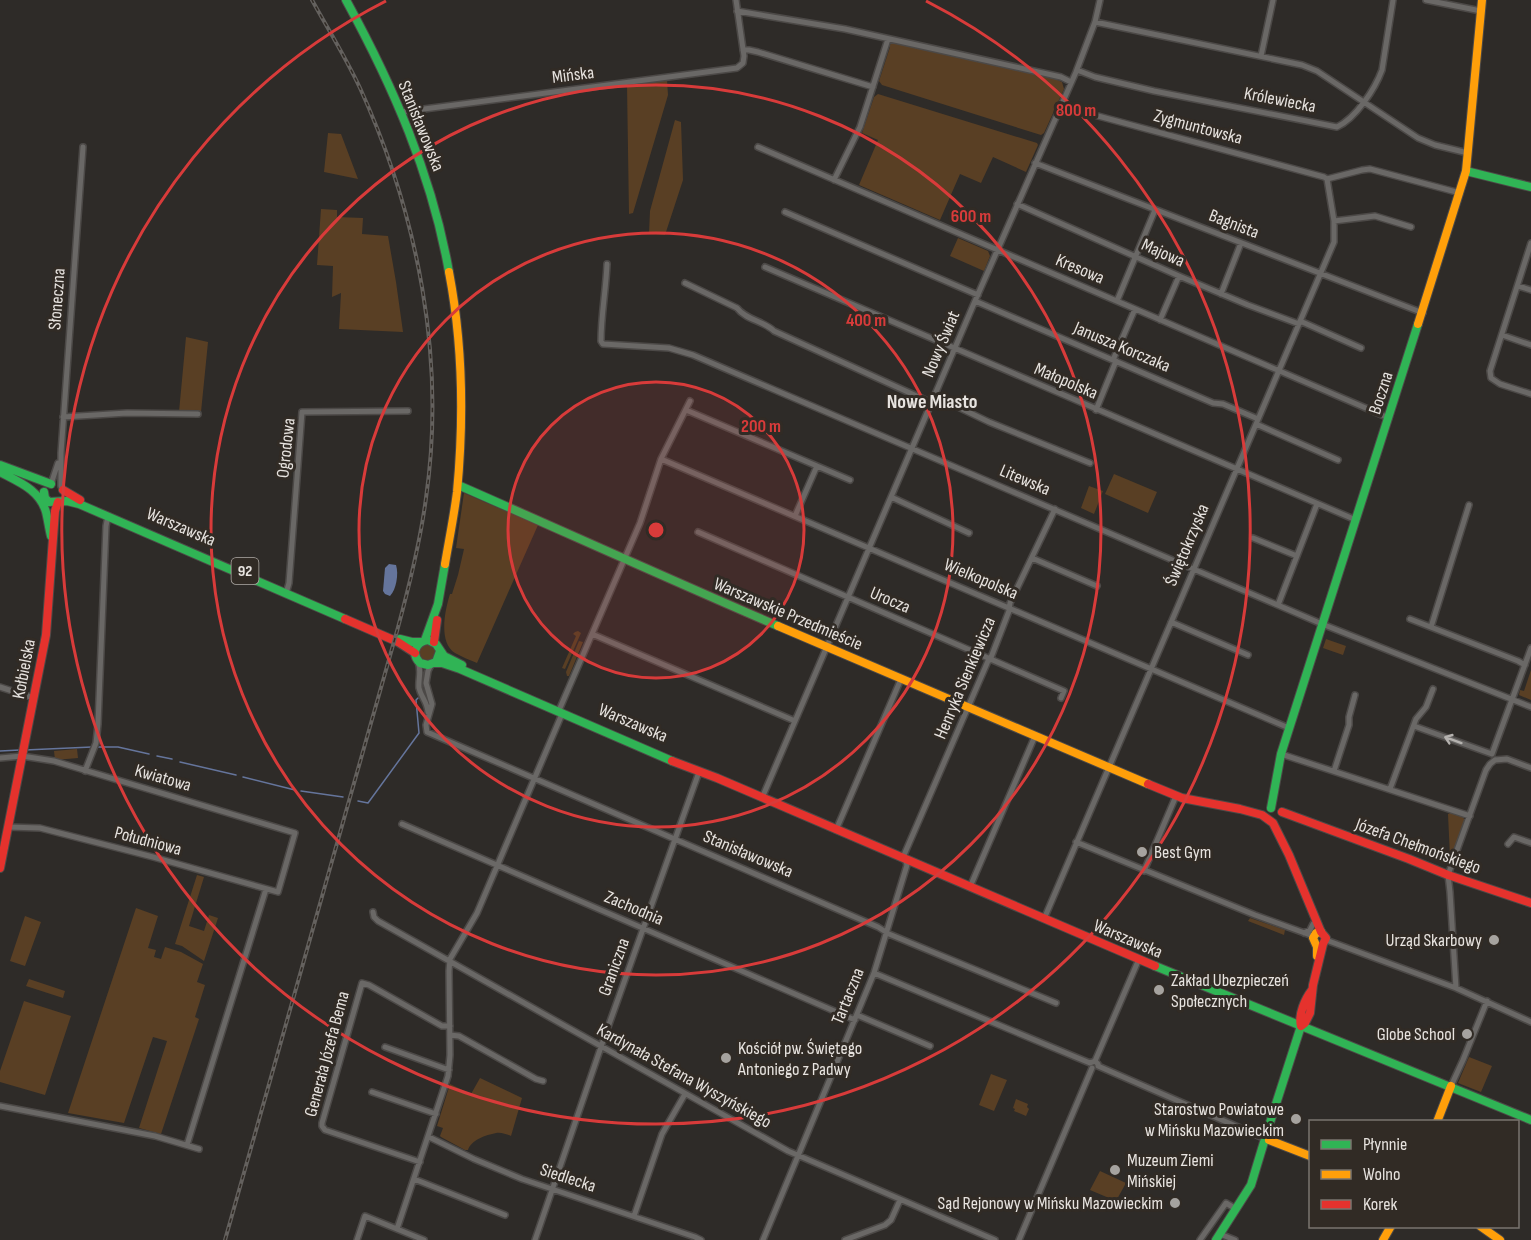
<svg xmlns="http://www.w3.org/2000/svg" width="1531" height="1240" font-family="'Sofia Sans Condensed',sans-serif">
  <rect width="100%" height="100%" fill="#2e2b28"/>
  <path fill="#593f24" d="M894 42 1055 78V79L1062 82 1064 89 1044 133 1041 135 882 85 879 81 890 47 888 46Z
    M667 80 668 95 633 213 629 214 627 85Z
    M878 94 1037 143 1038 145 1026 172 993 157 981 183 960 174 940 220 859 185 878 140 862 133 874 97Z
    M675 120 681 122 683 180 665 235 649 234 650 211Z
    M328 133 341 134 358 179 324 172Z
    M321 209 337 210V217L363 218 362 234 388 236 396 282 403 332 339 329 341 293 332 297 333 266 317 265Z
    M958 238 988 251 990 256 984 271 950 256Z
    M186 337 208 342 201 412H179Z
    M1114 474 1157 492 1148 513 1105 494Z
    M1089 486 1103 491 1094 514 1081 508Z
    M464 493 538 525 477 663C470 660 462 657 455 653 438 642 445 610 450 594H452L458 575 464 549 456 548Z
    M578 631 581 633 565 669 562 668 576 636 573 634 575 632Z
    M1326 639 1346 646 1343 655 1323 648Z
    M579 641 583 642 569 676H567L566 672Z
    M429 643 437 649 435 660 425 663 419 658 420 646Z
    M1531 670V700L1519 695 1520 690 1524 691Z
    M77 749 78 758 55 760 54 751Z
    M1452 812 1462 816 1465 820 1452 856 1450 857 1448 814Z
    M197 875 204 877 189 926 204 931 209 915 218 918 204 961 182 946 175 944Z
    M136 908 158 916 148 948 156 950 154 957 161 959 165 947 181 952 203 964 197 982 205 985 195 1017 199 1019 161 1134 139 1128 167 1041 153 1037 124 1123 68 1113Z
    M25 916 41 922 25 966 10 961Z
    M1250 918 1285 930 1284 935 1248 921Z
    M29 979 65 991 63 998 26 986Z
    M24 1001 71 1016 45 1095 0 1082V1071Z
    M1469 1057 1492 1066 1481 1092 1458 1083Z
    M991 1074 1007 1080 994 1111 979 1105Z
    M480 1078 522 1098 511 1136C506 1134 501 1132 496 1133 486 1135 471 1140 468 1150H465L441 1137 440 1136 443 1128 437 1126 450 1084 471 1094Z
    M1016 1099 1028 1104 1027 1107 1029 1109 1026 1116 1014 1111 1015 1109 1013 1108Z
    M1100 1171 1126 1183 1116 1201 1090 1190Z"/>
  <path fill="#65759c" d="M389 564 396 565C399 574 396 590 390 596L385 594 383 591 385 568Z"/>
  <g fill="none" stroke-linecap="round" stroke-linejoin="round">
    <path stroke="#65759c" stroke-width="1.5" d="M97 747H118L149 754
      M25 750 92 747
      M0 751 20 750
      M157 756 172 759
      M180 762 236 775
      M243 777 295 790
      M301 791 343 797
      M358 801 368 803 419 733 416 700 418 698"/>
    <g stroke="#4c4947" stroke-width="8">
      <path id="street" d="M1426 0 1481 11
        M737 11 845 29 1061 77 1071 82
        M1095 22 1302 65 1317 71 1418 138 1435 145 1468 153
        M743 50H749L758 52 873 87
        M1261 56 1273 0
        M1077 70 1095 77 1154 91 1337 127C1356 118 1375 89 1382 70L1393 0
        M1061 106 1324 177 1327 179
        M401 112 737 68 743 63 744 56 736 0
        M758 147 1389 418
        M1035 163 1423 313
        M1327 179 1362 170 1370 169 1460 193
        M834 180 860 127 888 39
        M1017 204 1179 276 1248 305 1299 324
        M785 212 978 295
        M1334 221 1375 216 1411 227
        M1531 243 1490 371 1491 378 1500 384 1531 394
        M607 264C606 290 601 315 601 341L603 344 669 348 693 355 1322 624 1531 707
        M765 267 1356 520
        M685 283 737 308C746 320 764 321 774 331L932 403
        M1518 286 1531 290
        M1221 294 1241 243
        M975 301 1213 403 1223 404 1258 419
        M1117 301 1155 210
        M1160 320 1179 276
        M1300 321 1361 348
        M1502 335 1531 345
        M1113 360 1135 309
        M935 396 989 422 1090 463
        M686 410 817 466 795 516
        M1096 410 1116 361
        M63 417 127 413 198 414
        M1256 424 1338 460
        M661 459 1289 728
        M817 466 850 480
        M51 484 58 463
        M61 486V453L83 147
        M891 497 969 533
        M698 532 1064 691 1061 698
        M1253 538 1297 556
        M1032 558 1097 586
        M287 590 289 583 302 412 408 411
        M1278 605 1317 504
        M1410 619 1518 661 1525 665
        M1171 622 1248 655
        M1431 627 1469 505
        M592 634 795 721
        M418 662C422 671 418 679 419 688 421 697 427 701 428 712
        M431 665 428 671 426 683 432 704 426 725 427 732 878 927 889 934 1056 1003
        M0 687 34 698
        M560 708 640 523 661 459 690 401
        M1414 726 1492 754
        M1281 754 1470 816
        M1492 754 1531 648
        M0 758 22 756 54 761 295 833 278 892 153 857 40 828 8 827
        M1495 760 1507 759 1531 768
        M85 771 96 743 98 724 106 526 108 516
        M1334 771 1349 725V717L1355 695
        M1390 789 1416 719 1426 707 1433 689
        M762 798 975 301 1076 72 1095 22 1100 0
        M402 824 855 1020
        M836 830 901 679
        M1076 842 1255 915 1313 936
        M1508 844 1514 837 1531 843
        M1144 871 1176 796
        M970 887 1035 736
        M373 912 374 917 378 921 788 1151 995 1240
        M1044 919 1334 242V221L1327 179
        M1304 933 1310 930 1313 924
        M1326 940 1456 988 1531 1022
        M874 973 1090 1063 1095 1061 1098 1064V1066L1261 1137
        M1456 988 1450 892 1448 875 1486 770 1490 764 1495 760
        M857 1015 930 1046
        M450 1035 459 1036 536 1079 543 1081
        M385 1047 449 1070
        M1095 1061 1139 959
        M1451 1086 1463 1060 1487 1001
        M372 1092 436 1114
        M0 1106 155 1136 199 1149
        M429 1137 474 1159 522 1179 695 1237 701 1240
        M187 1145 266 889
        M420 1162 325 1130 322 1126V1123L362 983 369 985 442 1026H450
        M414 1179 505 1215
        M634 1216 662 1134 685 1094
        M397 1229 448 1076 450 1055 449 971 450 959 477 913 562 714
        M1220 1234 1235 1240
        M357 1240 365 1216 424 1240
        M535 1240 602 1044 699 772
        M763 1240 874 973 907 865 904 855 988 661 990 660 1009 611 1010 603 1055 509
        M845 1240 885 1225 891 1220 900 1200
        M1019 1240 1092 1068
        M1200 1240 1226 1203 1236 1209"/>
    </g>
    <g stroke="#4c4947" stroke-width="10">
      <path id="fast" d="M346 0C393 86 432 175 449 272
        M1466 171 1531 187
        M0 465 51 484
        M0 472C19 482 40 490 46 512 48 520 49 528 51 536
        M458 485C565 532 671 580 778 626
        M44 492 45 498 49 502 67 501 79 504 345 619
        M400 639 412 642H420
        M425 640 438 604 445 564
        M440 651 436 662 428 665 420 663C411 654 415 642 428 640L436 644 444 656 462 665
        M435 663H442L460 669 672 761
        M1271 808 1281 754 1418 324
        M1155 966 1531 1120
        M1266 1135 1301 1026
        M1216 1240 1251 1185 1264 1142"/>
    </g>
    <g stroke="#4c4947" stroke-width="10">
      <path id="slow" d="M1418 324 1466 171 1482 0
        M445 564C449 540 454 516 457 492 464 418 463 345 449 272
        M778 626 1148 784
        M1317 956V947L1313 938 1316 933 1321 932
        M1437 1122 1451 1086
        M1269 1140 1310 1156
        M1480 1226 1500 1240
        M1383 1240 1391 1226"/>
    </g>
    <g stroke="#4c4947" stroke-width="10">
      <path id="jam" d="M63 490 80 500
        M345 619 398 642 415 653
        M434 642 437 620
        M672 761 717 778 1155 966
        M1148 784 1182 798 1240 809 1262 815 1273 823 1289 855 1321 932 1326 938 1323 944 1313 985 1310 1013 1305 1023 1301 1026
        M1282 812 1409 859 1448 875 1531 903
        M0 868 46 635 55 511 58 502
        M1301 1026C1298 1015 1305 999 1312 990"/>
    </g>
    <use href="#street" stroke="#6a6866" stroke-width="5"/>
    <use href="#fast" stroke="#30b455" stroke-width="8"/>
    <use href="#slow" stroke="#ff9f0a" stroke-width="8"/>
    <use href="#jam" stroke="#e5322d" stroke-width="8"/>
    <g stroke="#64615e" stroke-width="4">
      <path id="rail" d="M225 1240 397 631C409 587 420 544 426 498 446 359 418 215 360 88 346 58 328 29 312 0"/>
    </g>
    <use href="#rail" stroke="#312b25" stroke-width="1.5" stroke-dasharray="4.5" stroke-linecap="butt"/>
  </g>
  <defs><path id="oneway-shaft" d="M-6 0H5M1.5-3L5.5 0L1.5 3" fill="none" stroke-width="1.6" stroke-linecap="round" stroke-linejoin="round" transform="scale(1.5)"/></defs>
  <use stroke="#b5b2af" href="#oneway-shaft" transform="translate(1453 740) rotate(-160)"/>
  <circle cx="656" cy="530" r="148" fill="#d83b3a" fill-opacity=".12"/>
  <g fill="none" stroke="#d83b3a" stroke-width="3">
    <circle cx="656" cy="530" r="148"/>
    <circle cx="656" cy="530" r="297"/>
    <circle cx="656" cy="530" r="445"/>
    <path d="M926 1A594 594 0 1 1 386 1"/>
  </g>
  <g fill="#a6a39f" stroke="#312b25" stroke-width="2">
    <circle cx="1142" cy="852" r="6"/>
    <circle cx="1494" cy="940" r="6"/>
    <circle cx="1159" cy="990" r="6"/>
    <circle cx="1467" cy="1034" r="6"/>
    <circle cx="726" cy="1058" r="6"/>
    <circle cx="1296" cy="1119" r="6"/>
    <circle cx="1115" cy="1170" r="6"/>
    <circle cx="1175" cy="1203" r="6"/>
  </g>
  <g text-anchor="middle" dominant-baseline="central" stroke-width="6" stroke-linejoin="round" paint-order="stroke">
    <rect fill="#312b25" stroke="#b0aca7" stroke-width="1.5" x="231.5" y="558" width="27" height="26" rx="4.5"/>
    <g font-size="16" font-weight="bold" fill="#e7e3df">
      <text x="245" y="571">92</text>
    </g>
    <g font-size="18" fill="#e7e3df" stroke="#312b25">
      <text transform="translate(573 75) rotate(-7)">Mińska</text>
      <text transform="translate(1280 100) rotate(11)">Królewiecka</text>
      <text transform="translate(421 126) rotate(68)">Stanisławowska</text>
      <text transform="translate(1198 127) rotate(15)">Zygmuntowska</text>
      <text transform="translate(1234 224) rotate(21)">Bagnista</text>
      <text transform="translate(1163 253) rotate(24)">Majowa</text>
      <text transform="translate(1080 269) rotate(23)">Kresowa</text>
      <text transform="translate(57 299) rotate(-86)">Słoneczna</text>
      <text transform="translate(941 344) rotate(-67)">Nowy Świat</text>
      <text transform="translate(1122 347) rotate(23)">Janusza Korczaka</text>
      <text transform="translate(1066 381) rotate(23)">Małopolska</text>
      <text transform="translate(1381 393) rotate(-72)">Boczna</text>
      <text transform="translate(286 448) rotate(-84)">Ogrodowa</text>
      <text transform="translate(1025 480) rotate(23)">Litewska</text>
      <text transform="translate(181 527) rotate(23)">Warszawska</text>
      <text transform="translate(1187 545) rotate(-67)">Świętokrzyska</text>
      <text transform="translate(981 579) rotate(23)">Wielkopolska</text>
      <text transform="translate(890 600) rotate(23)">Urocza</text>
      <text transform="translate(788 614) rotate(23)">Warszawskie Przedmieście</text>
      <text transform="translate(24 669) rotate(-79)">Kołbielska</text>
      <text transform="translate(965 678) rotate(-67)">Henryka Sienkiewicza</text>
      <text transform="translate(633 723) rotate(23)">Warszawska</text>
      <text transform="translate(163 778) rotate(16)">Kwiatowa</text>
      <text transform="translate(148 841) rotate(15)">Południowa</text>
      <text transform="translate(1418 846) rotate(20)">Józefa Chełmońskiego</text>
      <text transform="translate(748 854) rotate(23)">Stanisławowska</text>
      <text transform="translate(634 908) rotate(23)">Zachodnia</text>
      <text transform="translate(1128 939) rotate(23)">Warszawska</text>
      <text transform="translate(614 967) rotate(-70)">Graniczna</text>
      <text transform="translate(848 996) rotate(-68)">Tartaczna</text>
      <text transform="translate(327 1054) rotate(-75)">Generała Józefa Bema</text>
      <text transform="translate(684 1076) rotate(29)">Kardynała Stefana Wyszyńskiego</text>
      <text transform="translate(568 1178) rotate(18)">Siedlecka</text>
    </g>
    <g font-size="18" fill="#e7e3df" stroke="#312b25" text-anchor="start">
      <text x="1154" y="852">Best Gym</text>
      <text x="1482" y="940" text-anchor="end">Urząd Skarbowy</text>
      <text x="1171" y="980">Zakład Ubezpieczeń<tspan x="1171" dy="21">Społecznych</tspan></text>
      <text x="1455" y="1034" text-anchor="end">Globe School</text>
      <text x="738" y="1048">Kościół pw. Świętego<tspan x="738" dy="21">Antoniego z Padwy</tspan></text>
      <text x="1284" y="1109" text-anchor="end">Starostwo Powiatowe<tspan x="1284" dy="21">w Mińsku Mazowieckim</tspan></text>
      <text x="1127" y="1160">Muzeum Ziemi<tspan x="1127" dy="21">Mińskiej</tspan></text>
      <text x="1163" y="1203" text-anchor="end">Sąd Rejonowy w Mińsku Mazowieckim</text>
    </g>
    <g font-size="20" font-weight="bold" fill="#e7e3df" stroke="#312b25">
      <text x="932" y="402">Nowe Miasto</text>
    </g>
  </g>
  <circle cx="656" cy="530" r="9" fill="#d83b3a" stroke="#312b25" stroke-width="3"/>
  <g font-size="18" text-anchor="middle" font-weight="bold" fill="#d83b3a" stroke="#312b25" stroke-width="6" stroke-linejoin="round" paint-order="stroke">
    <text x="1076" y="116">800 m</text>
    <text x="971" y="222">600 m</text>
    <text x="866" y="326">400 m</text>
    <text x="761" y="432">200 m</text>
  </g>
  <rect x="1309" y="1120" width="210" height="108" fill="#312b25" stroke="#7a756f" stroke-width="1.5"/>
  <rect x="1321" y="1140" width="30" height="9" fill="#30b455" stroke="#7a756f" stroke-width="1.5"/>
  <text x="1363" y="1150" font-size="18" fill="#e7e3df">Płynnie</text>
  <rect x="1321" y="1170" width="30" height="9" fill="#ff9f0a" stroke="#7a756f" stroke-width="1.5"/>
  <text x="1363" y="1180" font-size="18" fill="#e7e3df">Wolno</text>
  <rect x="1321" y="1200" width="30" height="9" fill="#e5322d" stroke="#7a756f" stroke-width="1.5"/>
  <text x="1363" y="1210" font-size="18" fill="#e7e3df">Korek</text>
</svg>
